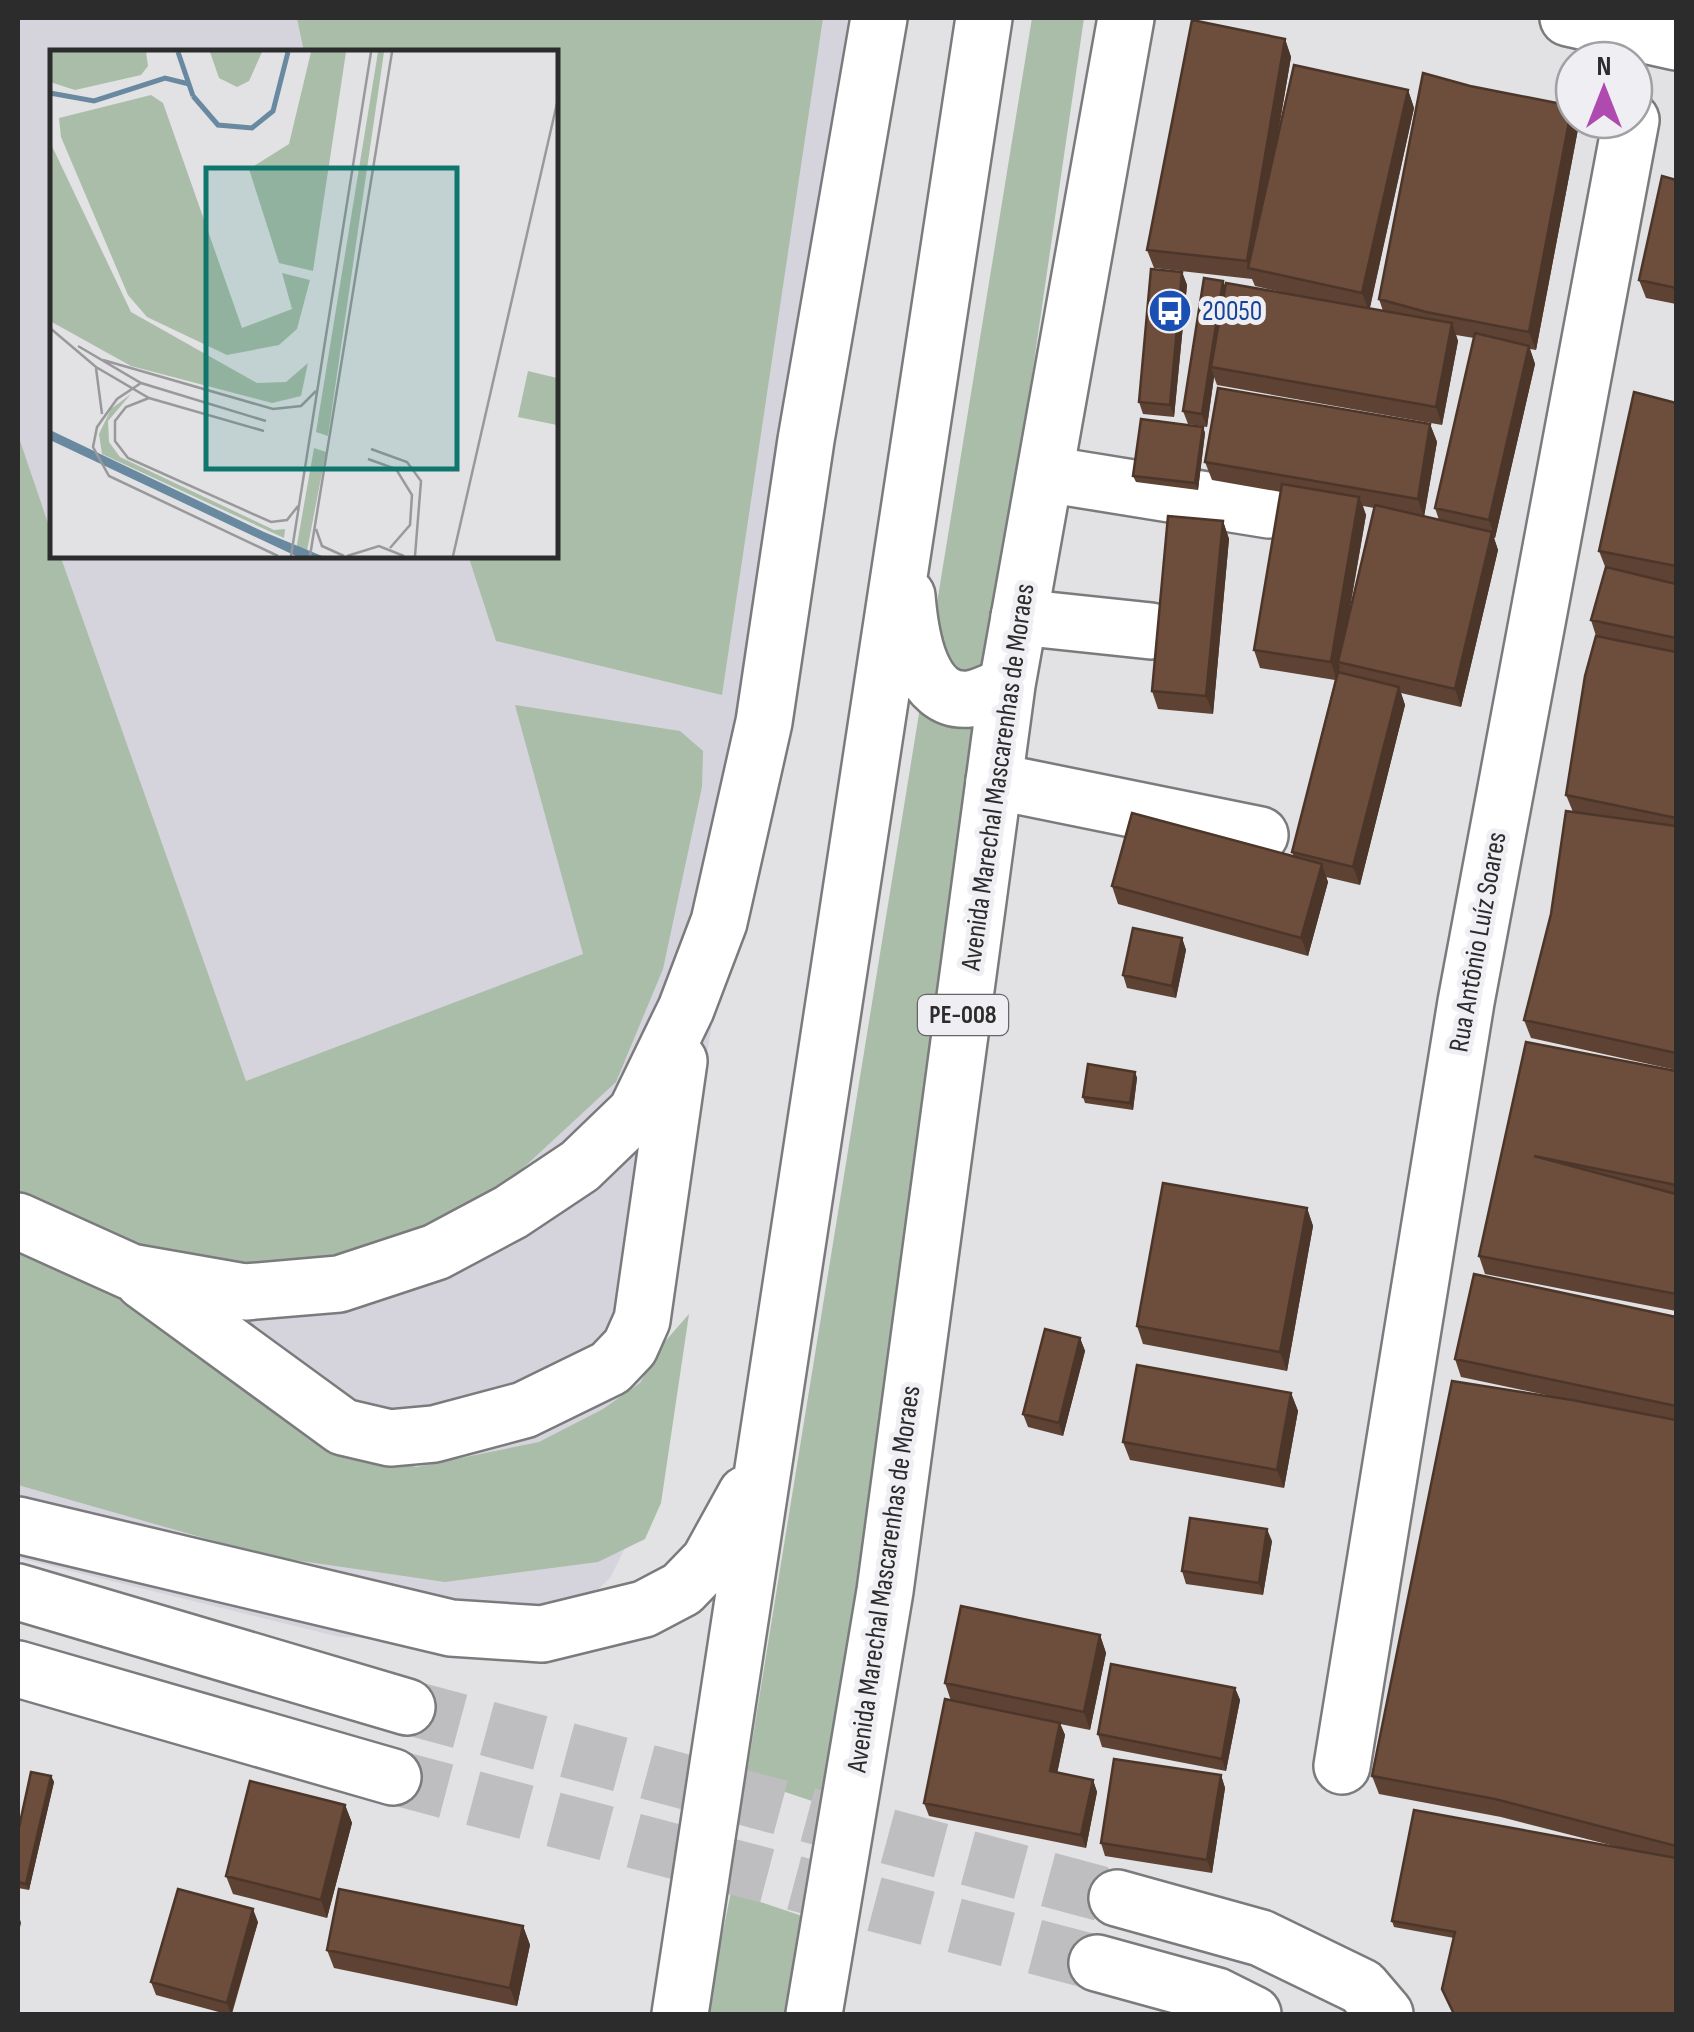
<svg xmlns="http://www.w3.org/2000/svg" width="1694" height="2032" font-family="'Sofia Sans Condensed',sans-serif">
  <rect width="100%" height="100%" fill="#e2e1e4"/>
  <path fill="#d5d4dd" fill-rule="evenodd" d="M18 18H873L750 773 635 1528 610 1578 564 1622 466 1641 340 1637 18 1558ZM52 52H555V555H52Z"/>
  <path fill="#a9bda8" d="M297 18H823L722 695 496 641 468 555H555V52H304Z
    M1032 18H1084L824 1805 746 1779Z
    M18 435 52 535V555H60L246 1081 583 954 515 705 680 731 703 751 702 787 663 969 616 1082 496 1193 375 1249 264 1267 144 1259 18 1201Z
    M18 1247 107 1287 345 1452 417 1467 539 1442 603 1409 640 1383 661 1346 689 1314 661 1503 645 1539 598 1562 445 1582 267 1556 18 1485Z
    M731 1892 811 1919 791 2014H706Z"/>
  <g fill="none" stroke-linecap="round" stroke-linejoin="round">
    <path stroke="#bebdbf" stroke-width="55" stroke-dasharray="55 28" stroke-linecap="butt" d="M407 1707 1117 1898
      M393 1777 1097 1963"/>
    <g stroke="#7b7b7d" stroke-width="60">
      <path id="minor" d="M1568 18 1676 42
        M1046 474 1269 510
        M1019 617 1151 631
        M994 781 1260 835
        M18 1221 131 1272 245 1292 339 1284 436 1252 511 1212 580 1166 636 1112 686 1009 719 922 764 722 806 440 879 18
        M143 1281 343 1427 390 1438 434 1434 524 1410 610 1368 630 1347 642 1320 679 1061
        M1342 1766 1466 1002 1631 120"/>
    </g>
    <g stroke="#7b7b7d" stroke-width="60">
      <path id="major" d="M18 1592 407 1707
        M18 1669 393 1777
        M1117 1898 1261 1938 1362 1987 1385 2014
        M1097 1963 1217 1996 1253 2014"/>
    </g>
    <g stroke="#7b7b7d" stroke-width="60">
      <path id="highway" d="M907 596C910 632 919 705 970 699 983 697 995 690 1007 685
        M18 1525 451 1628 542 1634 644 1609 682 1589 709 1561 746 1494
        M680 2014 984 18
        M814 2014 885 1591 1007 685 1126 18"/>
    </g>
    <use href="#minor" stroke="#fff" stroke-width="55"/>
    <use href="#major" stroke="#fff" stroke-width="55"/>
    <use href="#highway" stroke="#fff" stroke-width="55"/>
  </g>
  <path fill="#5e4234" fill-rule="evenodd" d="M1285 39 1291 57 1276 144 1408 90 1414 108 1370 308 1383 311 1379 299 1579 124 1536 350 1530 349 1535 364 1495 538H1494L1498 550 1461 707 1401 693 1405 705 1360 885 1326 877 1328 882 1308 956 1118 904 1112 886 1294 857 1292 852 1335 680 1260 668 1254 650 1281 492 1212 480 1205 462 1430 424 1437 442 1424 516 1439 520 1435 508 1474 338 1456 335 1458 341 1442 425 1217 385 1214 377 1207 427 1188 424 1183 411 1223 281 1225 286 1290 294 1255 286 1252 279 1154 268 1147 250ZM1363 506 1374 508 1347 626 1366 515Z
    M1676 180V304L1646 298 1639 280Z
    M1182 272 1187 285 1174 417 1143 414 1139 402Z
    M1676 403V1070L1531 1038 1524 1020 1551 914 1573 812 1566 795 1596 636 1591 620 1606 569 1599 551Z
    M1203 427 1205 433 1198 490 1136 482 1133 476Z
    M1223 521 1229 539 1213 714 1158 709 1152 691Z
    M1182 938 1186 950 1176 998 1127 988 1123 975Z
    M1526 1042 1676 1071V1311L1485 1274 1479 1256Z
    M1135 1072 1137 1078 1133 1110 1085 1103 1083 1097Z
    M1307 1208 1313 1226 1287 1371 1143 1344 1137 1326Z
    M1676 1317V2014H1454L1442 1989 1454 1938 1394 1927 1392 1921 1626 1849 1501 1817 1379 1794 1372 1776 1546 1395 1461 1377 1455 1359Z
    M1080 1338 1085 1351 1063 1436 1028 1427 1023 1414Z
    M1291 1393 1298 1411 1284 1488 1130 1460 1123 1442Z
    M1272 1541 1263 1595 1186 1584 1182 1571Z
    M1100 1635 1106 1653 1090 1730 1060 1724 1065 1735 1057 1773 1093 1780 1097 1792 1086 1848 929 1816 924 1803 951 1701 945 1683Z
    M1235 1688 1240 1700 1226 1771 1102 1747 1098 1734Z
    M1221 1775 1225 1788 1212 1873 1105 1856 1101 1843Z
    M51 1776 54 1782 29 1890 18 1888V1832Z
    M345 1805 352 1823 327 1918 233 1894 226 1876Z
    M258 1922 232 2014H226L156 1995 151 1982Z
    M523 1926 530 1945 517 2006 334 1968 327 1950Z"/>
  <path fill="#4c362a" d="M1285 39 1291 57 1255 270 1249 268 1247 261Z
    M1408 90 1414 108 1369 311 1362 293Z
    M1572 106 1574 120H1578L1579 124 1536 350 1529 332Z
    M1182 272 1187 285 1174 417 1170 405Z
    M1223 281 1228 293 1211 367 1214 377 1207 427 1202 414Z
    M1452 323 1458 341 1442 425 1436 407Z
    M1529 346 1535 364 1495 538 1489 520Z
    M1430 424 1437 442 1424 517 1418 499Z
    M1203 427 1205 433 1198 490 1195 483Z
    M1359 497 1366 515 1340 663 1338 662 1340 667 1337 681 1331 662Z
    M1223 521 1229 539 1213 714 1206 696Z
    M1492 532 1498 550 1461 707 1455 689Z
    M1399 687 1405 705 1360 885 1353 867Z
    M1322 864 1328 882 1308 956 1301 938Z
    M1182 938 1186 950 1176 998 1172 986Z
    M1135 1072 1137 1078 1133 1110 1130 1103Z
    M1307 1208 1313 1226 1287 1371 1280 1352Z
    M1080 1338 1085 1351 1063 1436 1059 1423Z
    M1291 1393 1298 1411 1284 1488 1277 1470Z
    M1267 1529 1272 1541 1263 1595 1259 1583Z
    M1100 1635 1106 1653 1090 1730 1084 1712Z
    M1235 1688 1240 1700 1226 1771 1222 1759Z
    M1060 1723 1065 1735 1055 1784 1050 1771Z
    M1221 1775 1225 1788 1212 1873 1207 1860Z
    M51 1776 54 1782 29 1890 26 1884Z
    M1093 1780 1097 1792 1086 1848 1081 1835Z
    M345 1805 352 1823 327 1918 321 1900Z
    M253 1909 258 1922 231 2014 227 2003Z
    M19 1916 21 1923 18 1936V1921Z
    M523 1926 530 1945 517 2006 510 1988Z"/>
  <path fill="#6d4d3c" stroke="#4c362a" stroke-width="2.5" d="M1192 20 1285 39 1247 261 1147 250Z
    M1294 65 1408 90 1362 293 1248 268Z
    M1423 73 1470 86 1572 106 1529 332 1426 312 1379 299Z
    M1662 176 1676 180V288L1639 280Z
    M1151 269 1182 272 1170 405 1139 402Z
    M1204 278 1223 281 1202 414 1183 411Z
    M1226 283 1452 323 1436 407 1211 367Z
    M1475 333 1529 346 1489 520 1435 508Z
    M1218 388 1430 424 1418 499 1205 462Z
    M1634 392 1676 403V566L1599 551Z
    M1141 419 1203 427 1195 483 1133 476Z
    M1282 484 1359 497 1331 662 1254 650Z
    M1375 505 1492 532 1455 689 1338 662Z
    M1168 516 1223 521 1206 696 1152 691Z
    M1606 567 1676 584V638L1591 620Z
    M1596 636 1676 652V818L1566 795 1585 676Z
    M1338 672 1399 687 1353 867 1292 852Z
    M1566 811 1676 826V1053L1524 1020 1551 914Z
    M1132 813 1322 864 1301 938 1112 886Z
    M1133 928 1182 938 1172 986 1123 975Z
    M1526 1042 1676 1071V1185L1534 1156 1676 1194V1294L1479 1256Z
    M1088 1064 1135 1072 1130 1103 1083 1097Z
    M1163 1183 1307 1208 1280 1352 1137 1326Z
    M1474 1274 1676 1317V1406L1455 1359Z
    M1045 1329 1080 1338 1059 1423 1023 1414Z
    M1137 1365 1291 1393 1277 1470 1123 1442Z
    M1452 1381 1572 1400 1676 1420V1846L1495 1799 1372 1776Z
    M1190 1518 1267 1529 1259 1583 1182 1571Z
    M961 1606 1100 1635 1084 1712 945 1683Z
    M1111 1664 1235 1688 1222 1759 1098 1734Z
    M945 1699 1060 1723 1050 1771 1093 1780 1081 1835 924 1803Z
    M1114 1759 1221 1775 1207 1860 1101 1843Z
    M31 1772 51 1776 26 1884 18 1882V1832Z
    M250 1781 345 1805 321 1900 226 1876Z
    M1414 1810 1676 1858V2014H1454L1442 1989 1455 1932 1392 1921Z
    M178 1889 253 1909 227 2003 151 1982Z
    M339 1889 523 1926 510 1988 327 1950Z"/>
  <defs>
    <g id="bus-disc" transform="scale(2.25)"><circle r="9.5" fill="#1a4fb4" stroke="#efeef2"/><path d="M-5-6H5V4H4V6H2V4H-2V6H-4V4H-5ZM-3.5-4V0h7V-4ZM-3.5 1.2v1.5H-2V1.2ZM2 1.2v1.5H3.5V1.2Z" fill="#fff"/></g>
  </defs>
  <g fill-rule="evenodd">
    <use href="#bus-disc" x="1170" y="311"/>
  </g>
  <g text-anchor="middle" dominant-baseline="central" stroke-width="10" stroke-linejoin="round" paint-order="stroke">
    <rect fill="#efeef2" stroke="#666668" stroke-width="2.5" x="918" y="995" width="90" height="40" rx="8"/>
    <g font-size="25" font-weight="bold" fill="#2c2c2d">
      <text x="963" y="1015">PE-008</text>
    </g>
    <g font-size="28" fill="#164399" stroke="#efeef2" text-anchor="start">
      <text x="1202" y="311">20050</text>
    </g>
    <g font-size="28" fill="#2c2c2d" stroke="#efeef2">
      <text transform="translate(998 777) rotate(-82)">Avenida Marechal Mascarenhas de Moraes</text>
      <text transform="translate(1478 942) rotate(-80)">Rua Antônio Luíz Soares</text>
      <text transform="translate(884 1579) rotate(-82)">Avenida Marechal Mascarenhas de Moraes</text>
    </g>
  </g>
  <g transform="translate(50 50)">
    <rect width="508" height="508" fill="#e2e1e4"/>
    <path d="M0 2H96L98 16 91 25 25 40 0 32ZM160 2H212L199 31 187 37 169 28ZM261 2H296L263 221 229 213 199 119 239 94ZM328 2H334L278 386 266 382ZM101 45 113 53 192 278 242 259 232 223 260 230 247 279 229 295 177 305 97 267 78 245 11 87 9 68ZM0 92 81 262 207 333 236 332 258 313 251 346 222 353 81 316 0 271ZM478 321 507 328V375L468 367ZM81 344 58 371 59 392 70 407 224 480 235 479 234 488 52 404 49 384 61 359ZM264 398 276 402 256 506H245Z" fill="#a9bda8"/>
    <path d="M0 380 214 482 272 506H246L0 390Z" fill="#6989a0"/>
    <path fill="none" stroke="#6989a0" stroke-width="5" d="M128 2 143 46M0 43 44 51 115 28 139 34M143 46 168 75 202 78 223 61 238 2"/>
    <path fill="none" stroke="#99999b" stroke-width="2.5" d="M0 278 46 317 99 348 214 381M28 296 91 333 216 371M53 310 223 359 251 356 266 341M46 318 52 364M91 333 67 349 47 377 43 397 59 426 228 506M99 348 76 357 65 371V391L78 408 221 472 237 470 248 456M321 399 357 412 371 431 365 506M318 409 346 419 362 445 360 475 340 498M266 479 272 496 294 506M241 506 321 2M260 506 342 2M297 506 329 496 354 506M403 506 508 49"/>
    <path fill="#0f766e" fill-opacity="0.15" stroke="#0f766e" stroke-width="5" d="M156 118H407V419H156Z"/>
    <rect width="508" height="508" fill="none" stroke="#2c2c2d" stroke-width="5"/>
  </g>
  <rect width="1694" height="2032" fill="none" stroke="#2c2c2d" stroke-width="40"/>
  <g transform="translate(1604 90)"><circle r="48" fill="#efeef2" stroke="#a1a0a3" stroke-width="2.5"/>
  <path d="M0-8L18 38L0 25L-18 38Z" fill="#ae4ab0"/>
  <text y="-15" font-size="28" font-weight="bold" text-anchor="middle" fill="#2c2c2d">N</text>
  </g>
</svg>
